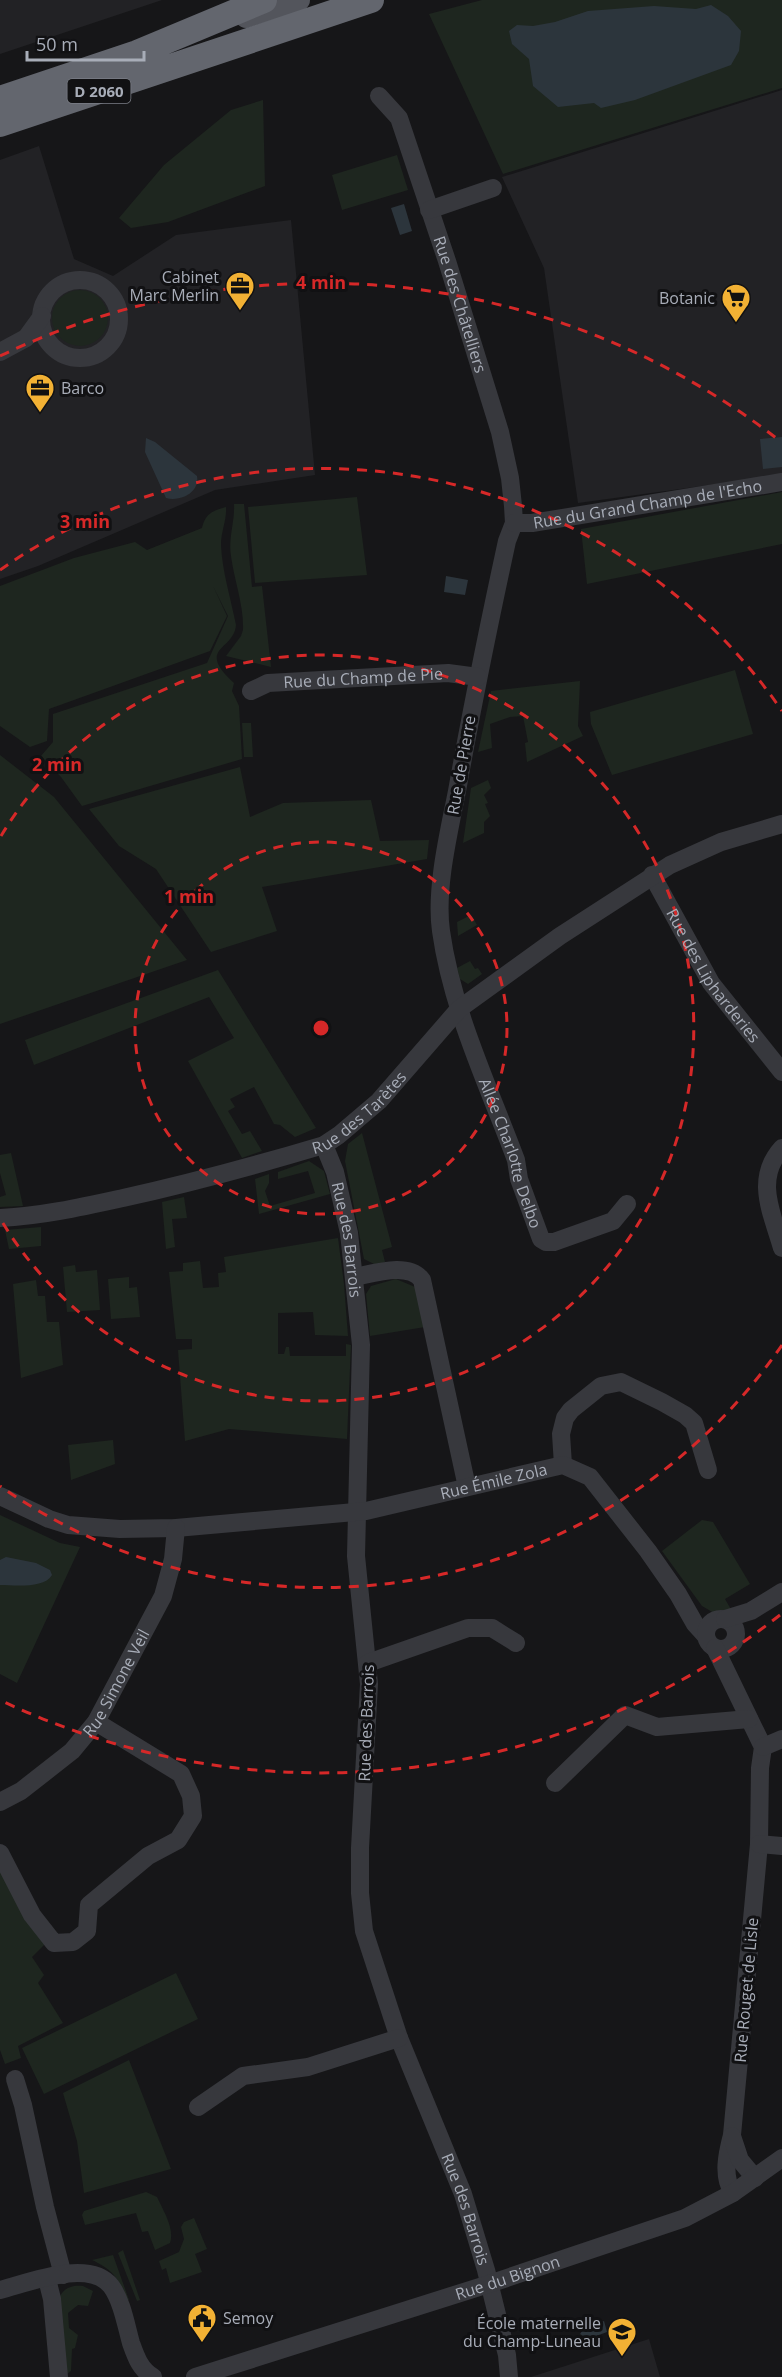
<svg xmlns="http://www.w3.org/2000/svg" width="782" height="2377" font-family="'Open Sans',sans-serif">
  <rect width="100%" height="100%" fill="#161618"/>
  <path fill="#222225" d="M0 0H162L0 54Z
    M782 90V475L578 503 544 268 502 177Z
    M39 146 74 259 113 276 176 235 291 220 315 475 215 490 38 566 0 579V160Z
    M649 2339 660 2377H531Z"/>
  <path fill="#1e261f" d="M482 0H782V88L503 174 429 14Z
    M263 100 265 186 168 222 131 228 119 218 164 165 231 110Z
    M397 155 408 190 342 210 332 175Z
    M52 318a28 28 0 1 1 56 0a28 28 0 1 1-56 0Z
    M782 492V544L587 584 581 529Z
    M357 497 367 575 255 583 248 507Z
    M234 504H244L252 587 262 586 271 667 226 656 241 636 243 630C244 605 234 580 231 556 228 538 235 522 234 504Z
    M226 507C227 520 221 531 221 545 222 571 231 599 236 625 234 651 195 647 234 683L232 691 239 706 242 759 82 806 61 777 41 756 53 742V714L207 663 228 616 213 586 227 616 210 651 49 709 47 741 30 747 0 726V586L74 558 135 542 147 550 202 528C206 513 212 511 226 507Z
    M735 670 753 734 612 775 591 724 590 712Z
    M580 681 578 726 583 736 527 762 525 743 528 742 523 716 510 717 490 724 492 748 478 752 491 691Z
    M242 723H251L253 757H244Z
    M0 755 54 797 187 960 0 1024Z
    M240 767 250 817 283 803 371 800 380 841 429 840 427 859 262 887 277 931 211 952 156 869 119 846 89 809Z
    M488 780 491 788 484 795 488 803 485 804 490 816 484 822V833L463 843 471 788Z
    M469 916H472L477 925 458 936 457 922Z
    M470 961 475 969 478 968 482 974 468 984 460 979 457 968Z
    M218 970 316 1128 295 1137 280 1125 274 1124 254 1087 230 1099 235 1107 228 1111 242 1134 250 1131 262 1151 242 1158 188 1061 234 1038 209 997 34 1065 25 1040Z
    M362 1133 392 1247 382 1250 385 1262 376 1265 364 1259 345 1161 348 1144Z
    M11 1153 23 1206 0 1207V1197L6 1195 0 1173V1155Z
    M309 1161 324 1171 330 1194 259 1214 255 1179 269 1174V1183L265 1191 270 1206 315 1193 308 1171 278 1179V1172Z
    M184 1197 187 1218 172 1219 175 1247 166 1249 162 1202Z
    M41 1227V1246L9 1249 5 1230Z
    M338 1238 344 1284 348 1336 315 1335 313 1312 278 1313V1354H284L286 1347H289L290 1356H346V1344L351 1345 347 1439 229 1429 185 1441 178 1350 192 1349V1339H176L169 1272 183 1271V1263L200 1261 203 1288 219 1287 218 1273 226 1272 224 1257Z
    M75 1265 76 1272 97 1270 100 1310 67 1312 63 1267Z
    M129 1277V1288L137 1287 140 1317 111 1319 108 1279Z
    M396 1279 415 1287 425 1327 370 1336 366 1294 371 1286Z
    M36 1280 38 1296H45L47 1322H59L63 1365 21 1378 13 1284Z
    M113 1440 115 1464 71 1480 68 1445Z
    M0 1515 60 1543 80 1547 17 1683 0 1674Z
    M702 1520 713 1522 750 1584 725 1599 732 1611 714 1613 702 1606 662 1551Z
    M0 1866 44 1941V1945L32 1957 44 1975 38 1983 63 2023 18 2046 21 2058 5 2064 0 2050Z
    M176 1973 198 2019 44 2094 22 2048Z
    M129 2060 171 2169 84 2193 77 2141 63 2093Z
    M146 2192 157 2197C163 2210 175 2229 170 2243L155 2250 148 2231 142 2232 136 2213 85 2225 82 2215 84 2211Z
    M194 2218 207 2249 195 2254 202 2272 170 2283 166 2268 162 2270 159 2261 179 2252 184 2239 181 2227 184 2222Z
    M123 2250 140 2300 137 2301 118 2253Z
    M113 2255 129 2300H126C117 2277 115 2271 92 2260Z
    M83 2286 93 2291 88 2306 78 2305 68 2313 69 2328 78 2335 75 2348 72 2349 71 2371 67 2374 58 2300C63 2288 71 2285 83 2286Z"/>
  <path fill="#2c353c" d="M711 5 728 16 741 31 739 51 731 65 635 100 601 108 594 103 558 107 533 86 529 59 512 44 509 31 517 25 533 26 555 22 588 11 654 6 696 9Z
    M404 204 412 231 400 235 391 208Z
    M782 437V467L763 469 760 439Z
    M146 438 155 442 197 476C200 493 180 502 166 498L145 452Z
    M446 576 468 580 465 595 444 592Z
    M6 1557 36 1563 50 1570 52 1575C44 1589 14 1585 0 1585V1560Z
    M604 2321 607 2332 588 2339 580 2334 585 2327Z"/>
  <g fill="none" stroke-linecap="round" stroke-linejoin="round">
    <g stroke="#37383d" stroke-width="18">
      <path id="s1" d="M379 96 399 118 447 261 500 432 510 478 513 506 514 523 507 541C489 624 472 707 457 791 449 832 435 889 441 931 452 1010 488 1085 516 1160L519 1179 541 1239 546 1242H554L613 1221 627 1204"/>
      <path d="M429 210 493 188"/>
      <circle cx="80" cy="319" r="39"/>
      <path d="M0 352 26 338 42 316"/>
      <path id="s2" d="M514 523H532L782 482"/>
      <path id="s3" d="M251 691 268 683 448 673 478 677"/>
      <path id="s4" d="M652 875 711 983 782 1072"/>
      <path id="s5" d="M324 1145 335 1172 349 1233 361 1345 356 1556 369 1684 360 1848V1893L364 1931 399 2038 463 2194 486 2270 507 2355 509 2377"/>
      <path d="M782 1148C754 1179 772 1213 782 1248"/>
      <path id="s6" d="M0 1218C42 1216 82 1207 123 1198 191 1183 257 1165 324 1145L339 1135 379 1101 459 1009 560 936 670 865 721 842 782 824"/>
      <path d="M355 1277C375 1273 409 1262 422 1280L467 1487"/>
      <path d="M563 1465 561 1434 565 1418 571 1410 601 1386 621 1382 662 1402 685 1415 694 1423 708 1470"/>
      <path id="s7" d="M0 1496 49 1519 68 1525 120 1529 176 1528 366 1511 563 1465 590 1477 648 1551 678 1594 695 1624 705 1635"/>
      <circle cx="721" cy="1634" r="15"/>
      <path d="M725 1619 751 1611 782 1592"/>
      <path d="M715 1648 763 1747 760 1768 759 1844 732 2135C727 2154 722 2176 733 2193"/>
      <path d="M368 1663 468 1628H492L516 1643"/>
      <path d="M763 1747 782 1739"/>
      <path d="M555 1783 625 1715 657 1727 749 1719"/>
      <path id="s8" d="M0 1802 21 1791 72 1751 96 1722 163 1596 173 1559 176 1528"/>
      <path d="M759 1844 782 1846"/>
      <path d="M0 1853 32 1915 54 1943 73 1942 87 1931 89 1905 148 1856 178 1840 193 1816 191 1796 181 1774 96 1722"/>
      <path d="M15 2079 23 2105 45 2207 63 2275"/>
      <path d="M198 2107 243 2076 308 2067 399 2038"/>
      <path d="M732 2136 740 2160 755 2178"/>
      <path d="M47 2279 52 2299 59 2377"/>
      <path d="M0 2290C28 2283 89 2258 111 2286 122 2301 126 2325 131 2343 136 2357 140 2369 153 2377"/>
      <path id="s9" d="M195 2377 489 2284 685 2218 733 2193 782 2158"/>
    </g>
    <path stroke="#53555c" stroke-width="22" d="M246 17 299 0"/>
    <path stroke="#63666e" stroke-width="26" d="M0 99 137 53 264 0
      M0 124 371 0"/>
  </g>
  <g fill="none" stroke="#d62828" stroke-width="3" stroke-dasharray="10 8">
    <circle cx="321" cy="1028" r="186"/>
    <path d="M1 836A373 373 0 1 1 1 1220"/>
    <path d="M782 1345A559 559 0 0 1 0 1486M0 570A559 559 0 0 1 782 711"/>
    <path d="M780 1615A745 745 0 0 1 0 1700M0 356A745 745 0 0 1 780 441"/>
  </g>
  <defs>
    <g id="office-pin" transform="scale(1.5)"><path d="M0 17L-7.5 6A9.5 9.5 0 1 1 7.5 6Z" fill="#f2b134" stroke="#111113"/><path d="M-6-3h4V-5.5h4V-3h4V5H-6ZM-1-4.5V-3h2v-1.5ZM-6 0V1H6V0Z" fill="#111"/></g>
    <g id="supermarket-pin" transform="scale(1.5)"><path d="M0 17L-7.5 6A9.5 9.5 0 1 1 7.5 6Z" fill="#f2b134" stroke="#111113"/><path d="M-6-5.5h2.5l.6 2H6L4.5 2H-2.5L-4.4-4H-6ZM-1.5 3.2a1.3 1.3 0 1 0 .1 0ZM3 3.2a1.3 1.3 0 1 0 .1 0Z" fill="#111"/></g>
    <g id="civic-pin" transform="scale(1.5)"><path d="M0 17L-7.5 6A9.5 9.5 0 1 1 7.5 6Z" fill="#f2b134" stroke="#111113"/><path d="M-.6-6.5H3V-4.5H.6V-3L4-1V1h2V6H-6V1h2V-1L-.6-3ZM-1.2 2.5V6h2.4V2.5Z" fill="#111"/></g>
    <g id="school-pin" transform="scale(1.5)"><path d="M0 17L-7.5 6A9.5 9.5 0 1 1 7.5 6Z" fill="#f2b134" stroke="#111113"/><path d="M0-5L7-2L0 1L-7-2ZM-4 1L0 2.5L4 1V4Q0 6-4 4Z" fill="#111"/></g>
  </defs>
  <g fill-rule="evenodd">
    <use href="#office-pin" x="240" y="286"/>
    <use href="#supermarket-pin" x="736" y="298"/>
    <use href="#office-pin" x="40" y="388"/>
    <use href="#civic-pin" x="202" y="2318"/>
    <use href="#school-pin" x="622" y="2332"/>
  </g>
  <g text-anchor="middle" dominant-baseline="central" stroke-width="6" stroke-linejoin="round" paint-order="stroke">
    <rect fill="#111113" stroke="#7b7e86" stroke-width="1.5" x="67.5" y="79" width="63" height="24" rx="4.5"/>
    <g font-size="15" font-weight="bold" fill="#a8adb8">
      <text x="99" y="91">D 2060</text>
    </g>
    <g font-size="16" fill="#a8adb8" stroke="#111113" text-anchor="end">
      <text x="219" y="277">Cabinet<tspan x="219" dy="18">Marc Merlin</tspan></text>
      <text x="715" y="298">Botanic</text>
      <text x="61" y="388" text-anchor="start">Barco</text>
      <text x="223" y="2318" text-anchor="start">Semoy</text>
      <text x="601" y="2323">École maternelle<tspan x="601" dy="18">du Champ-Luneau</tspan></text>
    </g>
    <g font-size="16" fill="#a8adb8" stroke="#111113">
      <text stroke="none"><textPath href="#s1" startOffset="226">Rue des Châtelliers</textPath></text>
      <text stroke="none"><textPath href="#s2" startOffset="135">Rue du Grand Champ de l'Echo</textPath></text>
      <text stroke="none"><textPath href="#s3" startOffset="114">Rue du Champ de Pie</textPath></text>
      <text transform="translate(461 765) rotate(-80)">Rue de Pierre</text>
      <text stroke="none"><textPath href="#s4" startOffset="118">Rue des Lipharderies</textPath></text>
      <text stroke="none"><textPath href="#s6" startOffset="380">Rue des Tarètes</textPath></text>
      <text stroke="none"><textPath href="#s1" startOffset="1101">Allée Charlotte Delbo</textPath></text>
      <text stroke="none"><textPath href="#s5" startOffset="98">Rue des Barrois</textPath></text>
      <text stroke="none"><textPath href="#s7" startOffset="504">Rue Émile Zola</textPath></text>
      <text stroke="none"><textPath href="#s8" startOffset="170">Rue Simone Veil</textPath></text>
      <text transform="translate(366 1723) rotate(-88)">Rue des Barrois</text>
      <text transform="translate(746 1990) rotate(-85)">Rue Rouget de Lisle</text>
      <text stroke="none"><textPath href="#s5" startOffset="1088">Rue des Barrois</textPath></text>
      <text stroke="none"><textPath href="#s9" startOffset="328">Rue du Bignon</textPath></text>
    </g>
  </g>
  <circle cx="321" cy="1028" r="9" fill="#d62828" stroke="#111113" stroke-width="3"/>
  <g font-size="18" text-anchor="middle" font-weight="bold" fill="#d62828" stroke="#111113" stroke-width="6" stroke-linejoin="round" paint-order="stroke">
    <text x="321" y="289">4 min</text>
    <text x="85" y="528">3 min</text>
    <text x="57" y="771">2 min</text>
    <text x="189" y="903">1 min</text>
  </g>
  <path d="M27 51v9h117v-9" fill="none" stroke="#a8adb8" stroke-width="3"/>
  <text x="36" y="51" font-size="18" fill="#a8adb8" stroke="#111113" stroke-width="4.5" paint-order="stroke">50 m</text>
</svg>
